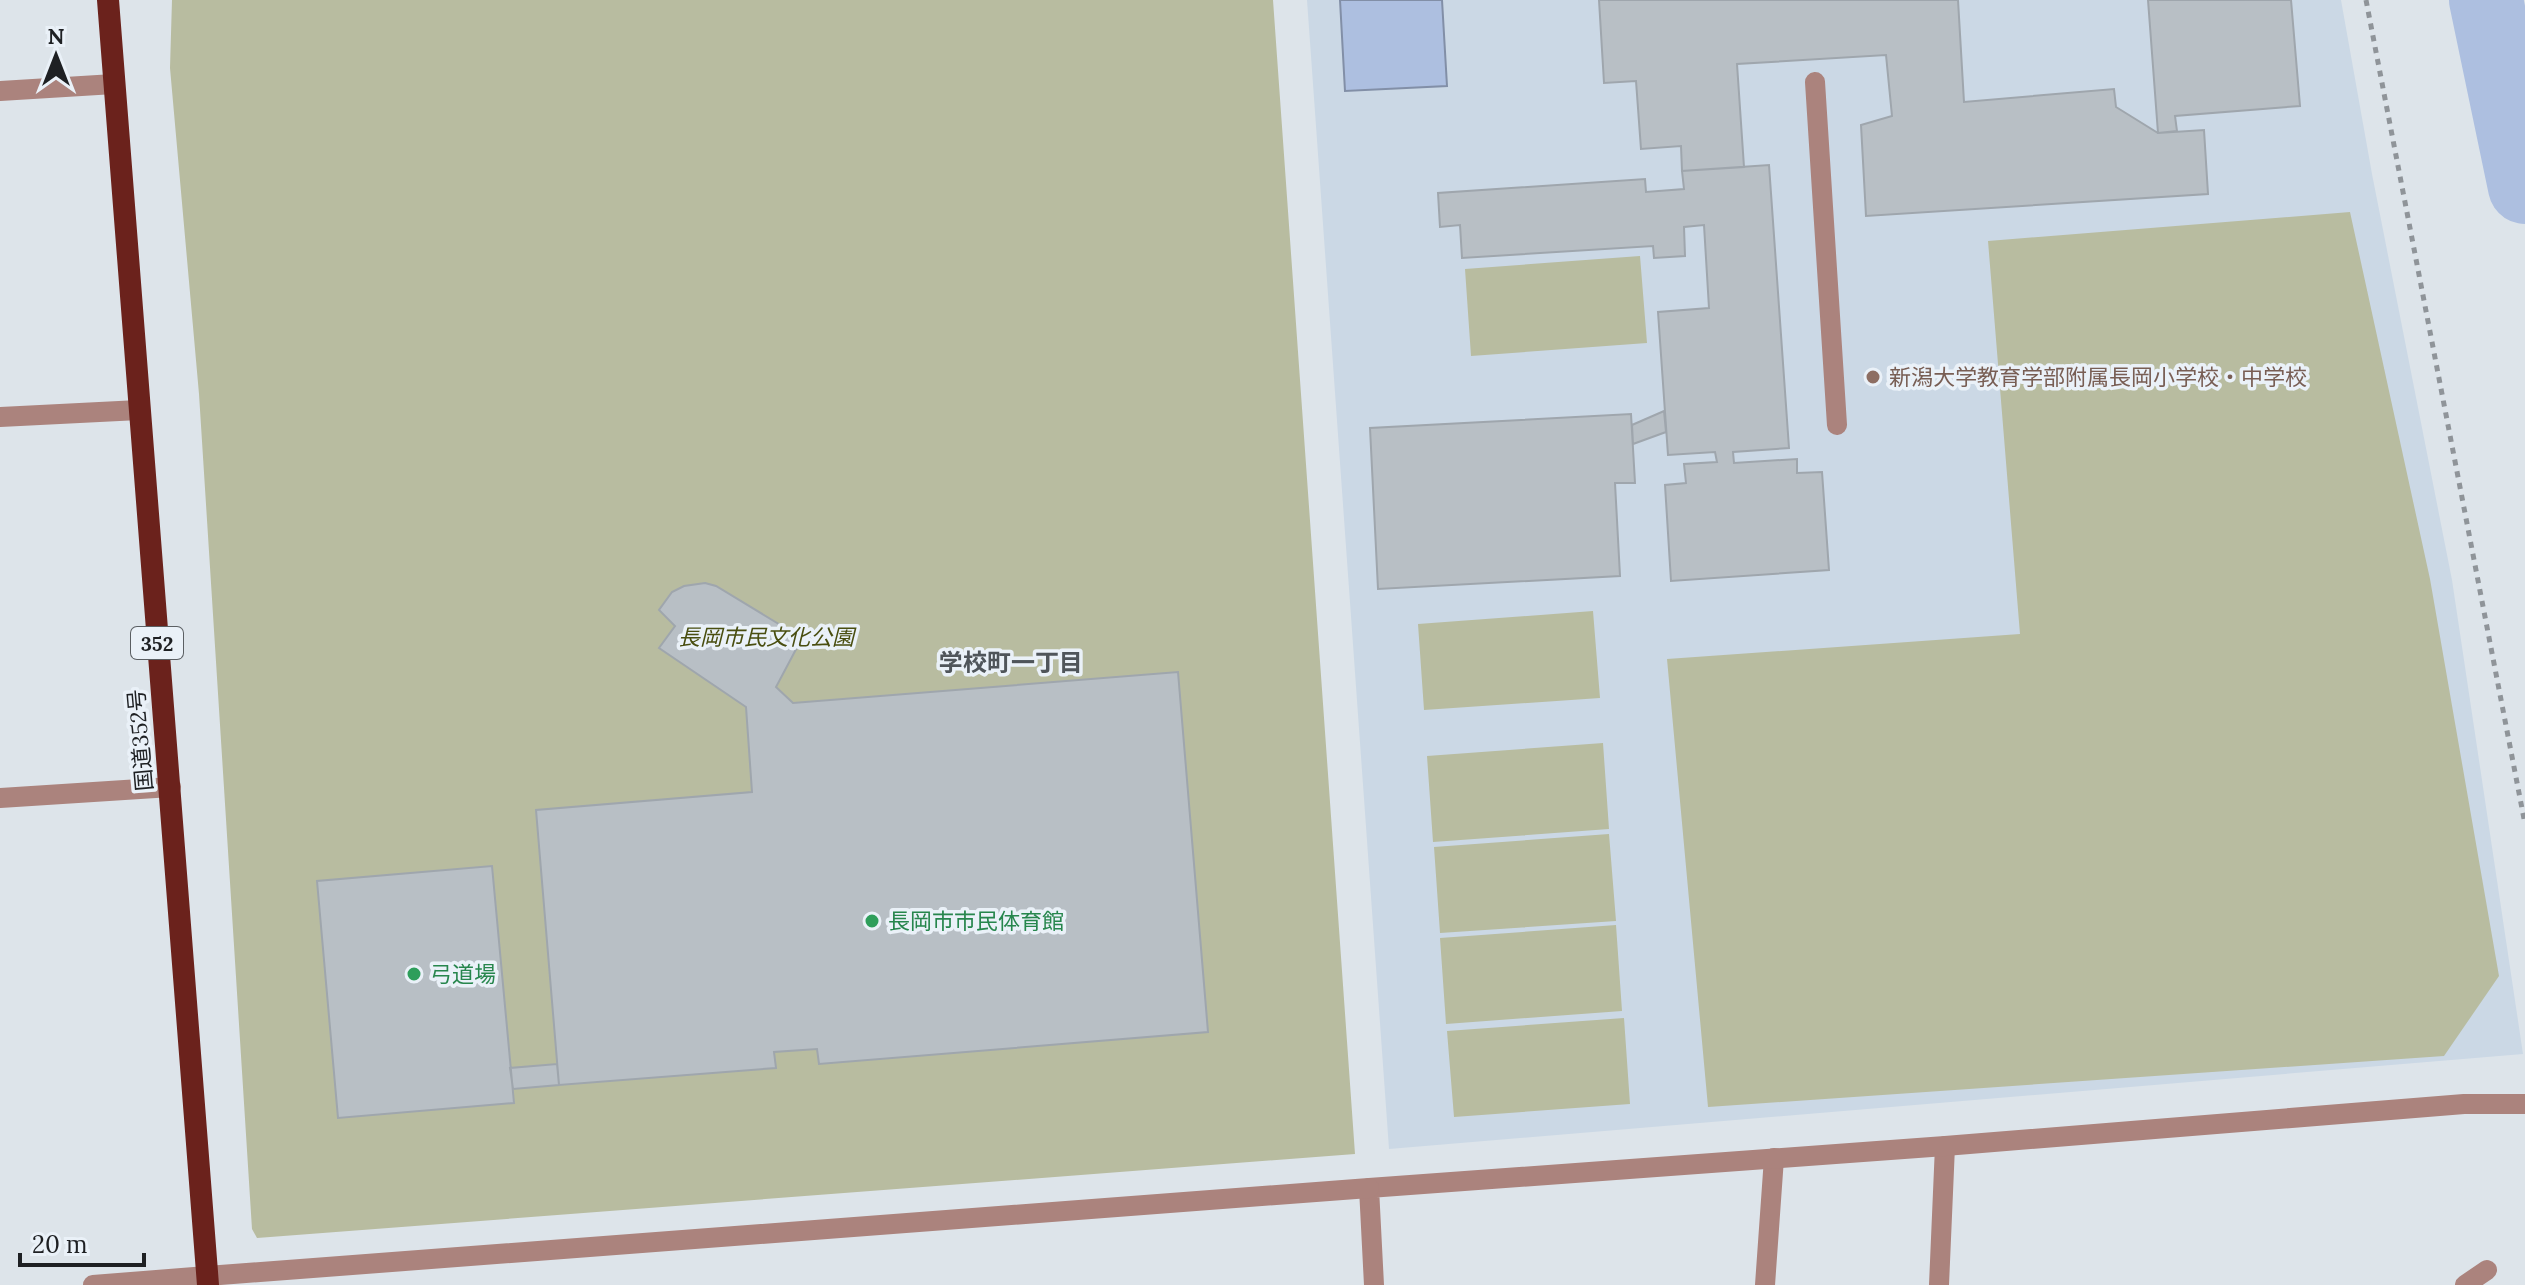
<svg xmlns="http://www.w3.org/2000/svg" width="2525" height="1285" font-family="Lora,'Noto Sans JP',serif">
  <rect width="100%" height="100%" fill="#dde4ea"/>
  <path fill="#cbd8e5" d="M1307 0H2341L2372 174 2452 580 2523 1054 1389 1149Z"/>
  <path fill="#b8bca0" d="M172 0H1273L1355 1154 257 1238 252 1229 199 394 170 68Z
    M2350 212 2430 579 2499 976 2444 1056 1708 1107 1667 659 2020 634 1988 241Z
    M1640 256 1647 343 1471 356 1465 269Z
    M1593 611 1600 698 1424 710 1418 624Z
    M1603 743 1609 829 1433 842 1427 756Z
    M1609 834 1616 921 1440 933 1434 847Z
    M1616 925 1622 1011 1446 1024 1440 938Z
    M1624 1018 1630 1104 1454 1117 1447 1031Z"/>
  <path fill="#adbfe0" stroke="#828fa7" stroke-width="2" d="M1340 0H1442L1447 86 1345 91Z"/>
  <g fill="none" stroke-linecap="round" stroke-linejoin="round">
    <path stroke="#adbfe0" stroke-width="74" d="M2486 0 2525 187"/>
  </g>
  <path fill="#b8bfc5" stroke="#9fa6ad" stroke-width="2" d="M1599 0H1958L1964 102 2114 89 2116 107 2158 133 2204 130 2208 194 1866 216 1861 125 1892 116 1886 55 1737 64 1744 167 1682 171 1681 146 1641 149 1636 81 1604 83Z
    M2148 0H2291L2300 106 2175 116 2177 131 2158 133Z
    M1769 165 1789 448 1733 452 1734 463 1797 459V473L1822 472 1829 570 1671 581 1665 485 1686 483 1684 464 1717 462 1715 452 1668 455 1658 312 1709 308 1704 225 1684 227 1685 256 1654 258 1653 246 1462 258 1460 225 1440 227 1438 193 1645 179 1646 192 1684 189 1682 171Z
    M1664 411 1666 432 1633 444 1632 425Z
    M1631 414 1635 483H1615L1620 576 1378 589 1370 428Z
    M705 583 716 586 802 638 776 687 793 703 1178 672 1208 1032 819 1064 817 1049 774 1052 776 1068 559 1085 536 810 752 792 746 707 659 648 675 626 659 610 672 592 684 586Z
    M492 866 514 1103 338 1118 317 881Z
    M557 1064 559 1085 513 1089 510 1068Z"/>
  <g fill="none" stroke-linecap="round" stroke-linejoin="round">
    <path stroke="#8f9499" stroke-width="5" stroke-dasharray="6 6" stroke-linecap="butt" d="M2366 0 2525 824"/>
    <path stroke="#ab837d" stroke-width="20" d="M1815 82 1837 425
      M1765 1285 1774 1158
      M1939 1285 1945 1146
      M2465 1285 2487 1270"/>
    <path stroke="#ab837d" stroke-width="20" d="M0 91 114 84
      M0 417 139 410
      M0 798 171 787
      M93 1285 207 1276
      M1374 1285 1369 1188 1945 1146 2464 1104H2525"/>
    <path stroke="#ab837d" stroke-width="20" d="M207 1276 1369 1188"/>
    <path stroke="#6b221c" stroke-width="22" d="M108 0 208 1285"/>
  </g>
  <circle fill="#8d6e63" stroke="#eaf1f8" stroke-width="3" cx="1873" cy="377" r="8"/>
  <g fill="#2e9e5b" stroke="#eaf1f8" stroke-width="3">
    <circle cx="872" cy="921" r="8"/>
    <circle cx="414" cy="974" r="8"/>
  </g>
  <g text-anchor="middle" dominant-baseline="central" stroke-width="7" stroke-linejoin="round" paint-order="stroke">
    <rect fill="#eaf1f8" stroke="#5b5f63" stroke-width="2" x="131" y="627" width="52" height="32" rx="6"/>
    <g font-size="20" font-weight="bold" fill="#1e2023">
      <text x="157" y="643">352</text>
    </g>
    <g font-size="22" fill="#785e54" stroke="#eaf1f8" text-anchor="start">
      <text x="1889" y="377">新潟大学教育学部附属長岡小学校・中学校</text>
    </g>
    <g font-size="22" font-style="italic" fill="#494e10" stroke="#eaf1f8">
      <text x="766" y="637">長岡市民文化公園</text>
    </g>
    <g font-size="22" fill="#1e2023" stroke="#eaf1f8">
      <text transform="translate(140 740) rotate(-95)">国道352号</text>
    </g>
    <g font-size="22" fill="#27864d" stroke="#eaf1f8" text-anchor="start">
      <text x="888" y="921">長岡市市民体育館</text>
      <text x="430" y="974">弓道場</text>
    </g>
    <g font-size="24" font-weight="bold" fill="#4f555a" stroke="#eaf1f8">
      <text x="1011" y="662">学校町一丁目</text>
    </g>
  </g>
  <g transform="translate(56 56)" stroke="#eaf1f8" stroke-width="6" paint-order="stroke">
  <path d="M0-6L14 30L0 20L-14 30Z" fill="#1e2023"/>
  <text y="-12" font-size="22" font-weight="bold" text-anchor="middle" fill="#1e2023">N</text>
  </g>
  <path d="M20 1253v12h124v-12" fill="none" stroke="#1e2023" stroke-width="4"/>
  <text x="32" y="1253" font-size="24" fill="#1e2023" stroke="#eaf1f8" stroke-width="6" paint-order="stroke">20 m</text>
</svg>
